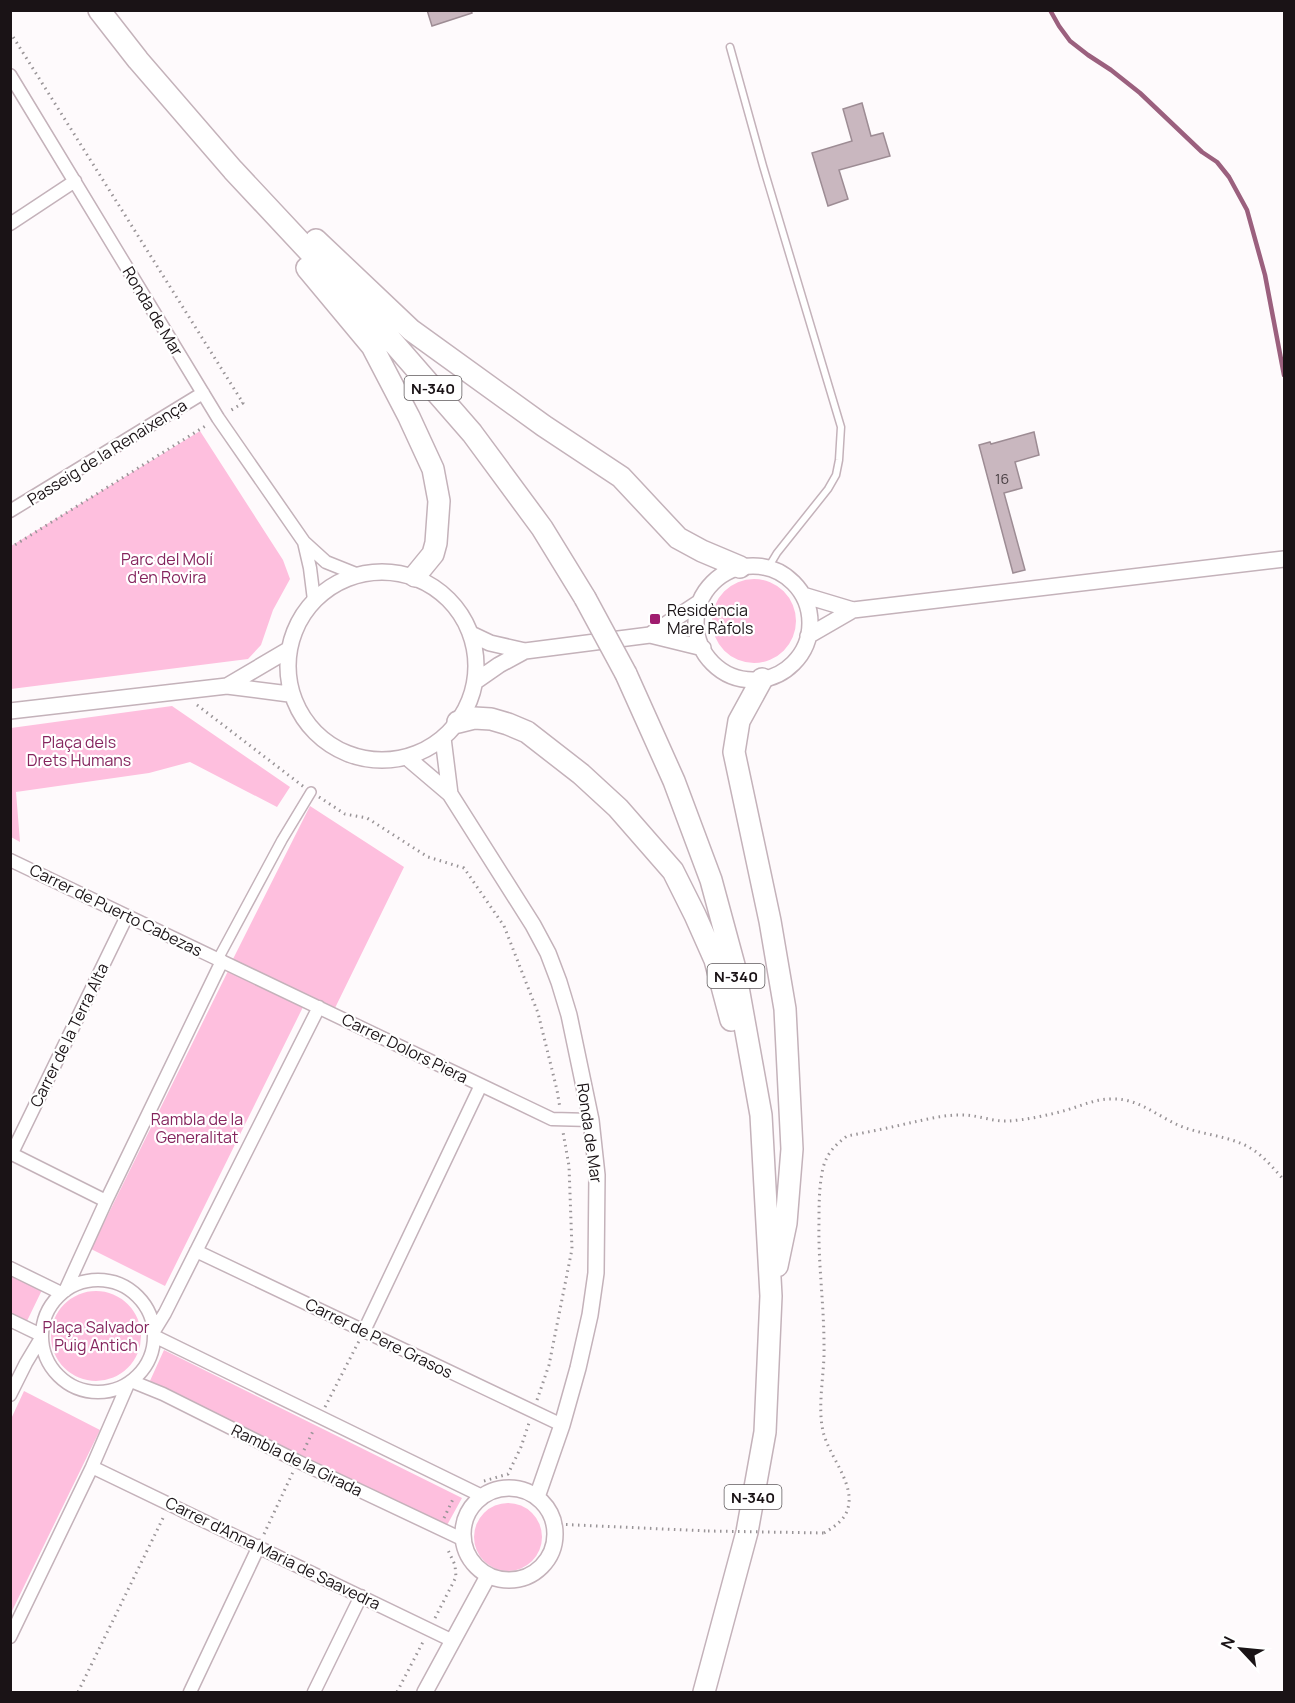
<svg xmlns="http://www.w3.org/2000/svg" width="1295" height="1703" font-family="Manrope,sans-serif">
  <rect width="100%" height="100%" fill="#fefafc"/>
  <path fill="#febfde" d="M200 431 283 560 290 579 273 610 261 645 248 659 11 689V546Z
    M712 621a42 42 0 1 1 84 0a42 42 0 1 1-84 0Z
    M172 706 290 787 277 807 190 762 149 773 16 792 20 842 11 837V728Z
    M310 806 404 867 335 1008 232 961Z
    M228 971 303 1007 165 1286 91 1249Z
    M10 1274 42 1290 26 1323 11 1315Z
    M51 1336a45 45 0 1 1 90 0a45 45 0 1 1-90 0Z
    M164 1350 462 1498 446 1527 149 1383Z
    M24 1391 100 1430 11 1613V1419Z
    M474 1537a34 34 0 1 1 68 0a34 34 0 1 1-68 0Z"/>
  <g fill="none" stroke-linecap="round" stroke-linejoin="round">
    <path stroke="#9b607e" stroke-width="4.5" d="M1050 10 1059 26 1070 41 1088 55 1111 70 1140 93 1202 152 1217 162 1229 177 1247 210 1265 275 1284 375"/>
  </g>
  <path fill="#c9b7bf" stroke="#9d8c94" stroke-width="1.5" d="M427 10H471L472 13 432 26Z
    M862 103 871 136 883 133 890 156 839 170 848 199 828 206 812 153 852 141 843 109Z
    M1034 432 1039 455 1015 462 1022 488 1004 493 1025 570 1013 573 979 445 990 442 991 444Z"/>
  <g fill="none" stroke-linecap="round" stroke-linejoin="round">
    <g stroke="#c4b2ba" stroke-width="9">
      <path id="service" d="M730 47 763 166 841 427 839 460 836 475 828 489 777 553 768 568"/>
    </g>
    <g stroke="#c4b2ba" stroke-width="12">
      <path id="pedestrian" d="M218 959 282 840 311 792"/>
    </g>
    <g stroke="#c4b2ba" stroke-width="15">
      <path id="minor" d="M10 75 218 418 304 542 326 562 356 574
        M10 224 75 181
        M10 511 203 393
        M304 542 310 568 314 600
        M10 860 552 1119 591 1120
        M10 1153 106 1201
        M12 1153 127 916
        M196 1251 562 1425
        M10 1268 61 1293
        M42 1336a56 56 0 1 1 112 0a56 56 0 1 1-112 0Z
        M65 1291 106 1201 222 961
        M10 1320 41 1335
        M154 1331 165 1313 319 1007
        M364 1331 481 1085
        M154 1336 482 1496
        M131 1381 163 1394 299 1462 462 1539
        M10 1395 26 1363 41 1338
        M92 1467 453 1641
        M10 1637 92 1467 128 1384
        M190 1692 259 1546
        M314 1692 361 1596"/>
    </g>
    <g stroke="#c4b2ba" stroke-width="18">
      <path id="tertiary" d="M696 623a57 57 0 1 1 114 0a57 57 0 1 1-114 0Z
        M288 666a94 94 0 1 1 188 0a94 94 0 1 1-188 0Z
        M803 595 853 610 1284 559
        M471 634 490 643 525 651 650 635 703 648
        M650 635 700 602
        M808 636 853 610
        M476 681 499 665 525 651
        M227 686 288 650
        M10 711 227 686 289 694
        M443 738 450 794
        M410 760 450 794 533 925 548 953 559 982 569 1015 591 1120 597 1175 596 1273 590 1315 578 1368 562 1425 537 1497
        M463 1534a46 46 0 1 1 92 0a46 46 0 1 1-92 0Z
        M425 1692 488 1576"/>
    </g>
    <g stroke="#c4b2ba" stroke-width="24">
      <path id="trunk" d="M99 10 138 60 233 170 377 324 472 433 542 528 585 598
        M316 240 411 330 544 426 621 477 678 538 702 551 740 567
        M307 268 372 346 409 417 433 469 439 501 436 543 433 554 415 576
        M626 674 674 781 711 880 734 965 761 1115 771 1296 765 1432 747 1532 704 1692
        M762 679 739 721 734 752 770 921 785 1009 792 1149 786 1223 777 1266
        M458 722 474 718 491 719 508 724 527 732 581 774 618 808 673 871 695 915 715 960 731 1020"/>
    </g>
    <path stroke="#999497" stroke-width="3" stroke-dasharray="1.5 4.5" stroke-linecap="butt" d="M10 32 243 403 228 412
      M10 548 207 425
      M197 705 304 787
      M319 797 345 814 367 818 428 857 464 868 504 926 538 1013 557 1090 560 1108
      M537 1400 549 1365 572 1249 569 1166 563 1132
      M325 1407 359 1341
      M304 1450 314 1429
      M484 1481 508 1474 521 1447 529 1423
      M444 1518 454 1497
      M554 1524 708 1531
      M824 1533C834 1527 845 1520 848 1508 855 1483 828 1455 823 1431 817 1405 825 1372 824 1345 824 1304 818 1263 819 1222 819 1204 819 1186 823 1168 827 1153 835 1145 847 1136 869 1132 892 1127 914 1122 928 1119 944 1115 959 1115 976 1114 992 1122 1008 1121 1026 1120 1049 1115 1067 1110 1083 1105 1098 1098 1115 1099 1138 1099 1158 1116 1178 1125 1203 1136 1232 1135 1255 1151 1266 1159 1275 1170 1284 1180
      M264 1534 293 1472
      M435 1618 456 1577 455 1565 447 1548
      M78 1692 164 1516
      M397 1692 424 1640"/>
    <use href="#service" stroke="#fff" stroke-width="6"/>
    <use href="#pedestrian" stroke="#fff" stroke-width="9"/>
    <use href="#minor" stroke="#fff" stroke-width="12"/>
    <use href="#tertiary" stroke="#fff" stroke-width="15"/>
    <use href="#trunk" stroke="#fff" stroke-width="21"/>
    <g stroke="#c4b2ba" stroke-width="24" stroke-linecap="butt">
      <path id="trunk-bridge" d="M585 598 626 674"/>
    </g>
    <path stroke="#999497" stroke-width="3" stroke-dasharray="1.5 4.5" stroke-linecap="butt" d="M708 1531 824 1533"/>
    <use href="#trunk-bridge" stroke="#fff" stroke-width="21"/>
  </g>
  <rect fill="#9f1d6f" stroke="#fff" stroke-width="2" x="649" y="613" width="12" height="12" rx="3"/>
  <g text-anchor="middle" dominant-baseline="central" stroke-width="4.5" stroke-linejoin="round" paint-order="stroke">
    <g font-size="14" fill="#463c40">
      <text x="1002" y="478">16</text>
    </g>
    <g fill="#fff" stroke="#5f5a5c" stroke-width="1.5">
      <rect x="404.5" y="376" width="57" height="24" rx="4.5"/>
      <rect x="707.5" y="964" width="57" height="24" rx="4.5"/>
      <rect x="724.5" y="1485" width="57" height="24" rx="4.5"/>
    </g>
    <g font-size="15" font-weight="bold" fill="#1a1316">
      <text x="433" y="388">N-340</text>
      <text x="736" y="976">N-340</text>
      <text x="753" y="1497">N-340</text>
    </g>
    <g font-size="16" fill="#1a1316" stroke="#fff">
      <text transform="translate(153 311) rotate(59)">Ronda de Mar</text>
      <text transform="translate(107 452) rotate(-32)">Passeig de la Renaixença</text>
      <text transform="translate(116 910) rotate(26)">Carrer de Puerto Cabezas</text>
      <text transform="translate(69 1035) rotate(-64)">Carrer de la Terra Alta</text>
      <text transform="translate(405 1048) rotate(26)">Carrer Dolors Piera</text>
      <text transform="translate(590 1133) rotate(82)">Ronda de Mar</text>
      <text transform="translate(379 1338) rotate(26)">Carrer de Pere Grasos</text>
      <text transform="translate(297 1460) rotate(26)">Rambla de la Girada</text>
      <text transform="translate(273 1553) rotate(26)">Carrer d'Anna Maria de Saavedra</text>
    </g>
    <g font-size="16" fill="#85255e" stroke="#fff">
      <text x="167" y="559">Parc del Molí<tspan x="167" dy="18">d'en Rovira</tspan></text>
      <text x="79" y="742">Plaça dels<tspan x="79" dy="18">Drets Humans</tspan></text>
      <text x="197" y="1119">Rambla de la<tspan x="197" dy="18">Generalitat</tspan></text>
      <text x="96" y="1327">Plaça Salvador<tspan x="96" dy="18">Puig Antich</tspan></text>
    </g>
    <g font-size="16" fill="#1a1316" stroke="#fff" text-anchor="start">
      <text x="667" y="610">Residència<tspan x="667" dy="18">Mare Ràfols</tspan></text>
    </g>
  </g>
  <rect width="1295" height="1703" fill="none" stroke="#1a1316" stroke-width="24"/>
  <g transform="translate(1241 1649) rotate(296)" stroke="#ffffff" stroke-width="4.5" paint-order="stroke">
  <path d="M0-4.5L10 22L0 15L-10 22Z" fill="#1a1316"/>
  <text y="-9" font-size="16" font-weight="bold" text-anchor="middle" fill="#1a1316">N</text>
  </g>
</svg>
